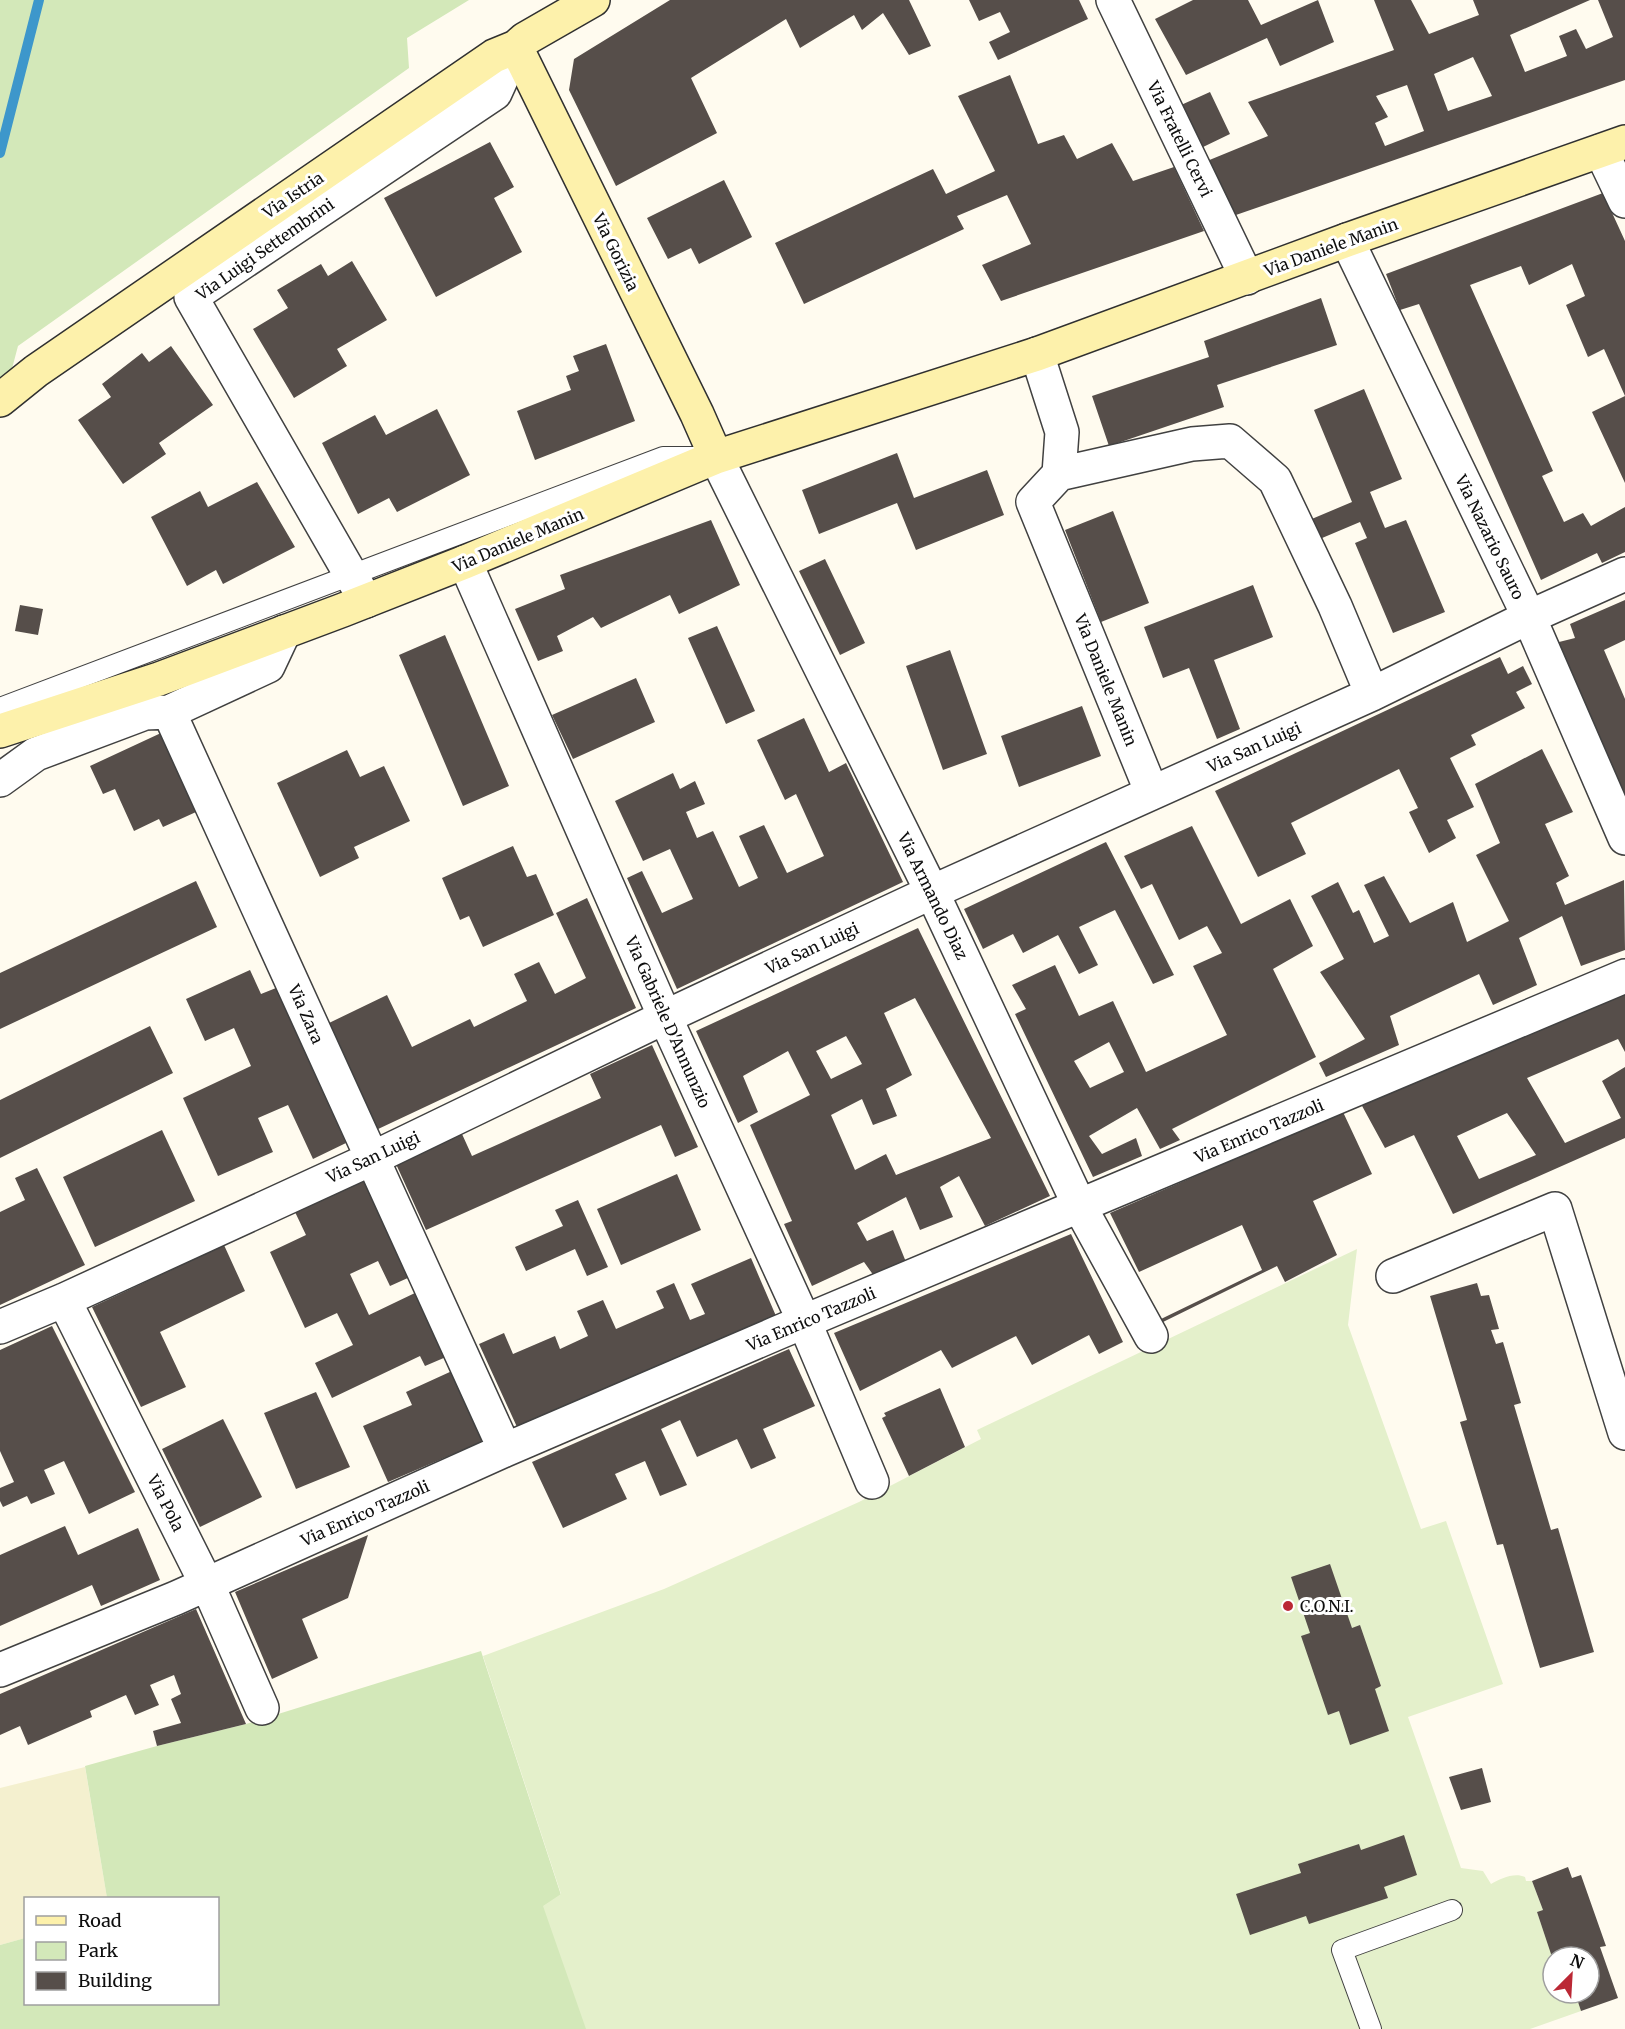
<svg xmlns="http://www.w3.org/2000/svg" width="1625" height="2029" font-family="Merriweather,serif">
  <rect width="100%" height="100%" fill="#fffbef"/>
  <path fill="#f4f0cf" d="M85 1767 107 1898H26L25 1938 0 1945V1788Z"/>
  <path fill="#d3e8b9" d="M0 0H469L407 38 409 68 18 346 0 414Z
    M481 1651 561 1895 544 1906 587 2029H0V1945L25 1938 26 2004H218V1898H107L85 1766 157 1746 246 1724Z"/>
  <path fill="#e4f0cb" d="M1357 1249 1348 1325 1421 1529 1446 1521 1503 1684 1408 1717 1461 1868 1483 1871 1491 1884C1500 1879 1514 1872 1525 1877L1526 1881H1532L1543 1910 1537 1912 1553 1958V1993H1575L1581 2011 1530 2029H586L543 1906 561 1894 483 1656 664 1589 859 1502 981 1439 977 1430Z"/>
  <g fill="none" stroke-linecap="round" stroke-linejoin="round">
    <path stroke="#3d97cb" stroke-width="10" d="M0 153 39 0"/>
  </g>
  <path fill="#564e4a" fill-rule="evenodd" d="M670 0H909L931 46 909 55 883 13 862 30 854 15 800 48 786 19 691 78 717 133 616 186 569 90 574 59Z
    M969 0H1079L1088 19 998 60 989 42 1010 32 1000 12 979 21Z
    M1193 0H1248L1261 25 1318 0 1334 42 1280 66 1267 38 1186 75 1155 19Z
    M1374 0H1411L1429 34 1479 15 1473 0H1590L1510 35 1525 72 1567 56 1559 36 1576 29 1586 49 1613 37 1598 0H1625V80L1233 216 1207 161 1268 136 1248 102 1394 50ZM1473 57 1492 96 1448 111 1434 74ZM1407 85 1424 131 1385 146 1375 123 1388 117 1376 96Z
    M1010 75 1038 144 1064 135 1077 159 1112 143 1133 181 1174 167 1204 231 1001 301 982 265 1031 244 1007 195 957 216 964 229 804 304 775 243 933 169 946 194 995 171 958 96Z
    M1210 92 1230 134 1201 148 1181 105Z
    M490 142 514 187 494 198 522 252 436 297 384 198Z
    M724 180 752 237 699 264 691 248 668 259 647 218Z
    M1603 193 1625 241V396L1604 349 1588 357 1566 305 1585 296 1572 264 1529 285 1521 266 1470 285 1553 471 1542 476 1564 522 1583 513 1591 526 1625 507V552L1602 563 1597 553 1541 580 1419 304 1400 310 1386 274Z
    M352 261 387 320 337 349 347 366 294 398 253 329 288 308 277 290 321 264 328 276Z
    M1321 298 1337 345 1217 385 1224 407 1109 446 1092 396 1209 357 1204 341Z
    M606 344 635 421 535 460 517 411 571 390 566 376 579 371 573 356Z
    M171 346 213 405 159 443 166 454 123 484 78 420 111 397 102 384 142 353 149 362Z
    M1364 389 1402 479 1370 492 1385 528 1406 520 1445 612 1393 633 1355 543 1367 538 1360 522 1315 541 1307 521 1352 502 1314 410Z
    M1625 396V483L1592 412Z
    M437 409 470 475 397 512 389 498 358 514 322 443 375 415 386 435Z
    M897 453 914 498 987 470 1004 515 916 550 897 503 819 534 802 490Z
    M257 482 295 547 223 584 216 570 187 586 151 517 200 491 208 507Z
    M1113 511 1149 603 1101 622 1065 530Z
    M711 520 740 585 679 614 670 595 601 628 593 617 557 636 563 651 538 661 515 609 565 589 560 575Z
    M825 559 865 643 840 655 799 571Z
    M1253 585 1273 637 1214 660 1240 729 1217 739 1189 668 1163 678 1144 627Z
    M1625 600V640L1604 650 1625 699V803L1551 644 1575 638 1570 624Z
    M20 605 43 609 38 635 15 631Z
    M717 626 755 711 726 724 688 638Z
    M445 635 509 786 463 806 399 655Z
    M950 650 987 754 943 770 906 666Z
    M1500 657 1508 674 1523 666 1532 684 1516 692 1525 708 1471 735 1476 745 1450 758 1474 807 1447 820 1456 838 1429 853 1409 812 1418 808 1399 769 1291 823 1306 854 1258 877 1215 791Z
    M636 678 655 722 573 759 552 715Z
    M1082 706 1101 756 1019 787 1001 736Z
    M804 718 829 772 846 763 903 882 677 989 627 878 642 871 662 913 693 899 670 849 643 861 615 801 673 773 680 789 695 781 705 804 686 812 697 838 713 831 739 887 758 878 739 836 764 825 787 873 824 856 796 794 785 800 757 740Z
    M161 733 196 812 163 827 159 819 134 831 115 789 103 794 90 766Z
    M1542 749 1573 812 1545 824 1569 876 1556 883 1565 905 1624 880 1625 950 1581 966 1562 916 1519 938 1537 985 1493 1005 1479 974 1390 1016 1399 1045 1326 1077 1319 1063 1365 1039 1320 972 1344 959 1311 896 1338 882 1353 913 1359 910 1374 943 1389 936 1364 885 1384 876 1410 923 1453 902 1467 942 1509 921 1476 855 1500 843 1475 784Z
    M347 750 360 777 384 766 410 821 354 847 359 858 320 877 277 783Z
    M1192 826 1241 924 1290 899 1313 946 1273 969 1316 1057 1172 1129 1180 1140 1160 1149 1137 1108 1089 1136 1102 1154 1136 1138 1142 1156 1093 1177 1015 1014 1026 1009 1012 985 1055 965 1079 1016 1113 1001 1146 1072 1227 1035 1193 966 1222 953 1207 926 1179 940 1152 884 1141 889 1124 856ZM1109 1042 1124 1072 1090 1088 1074 1061Z
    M1106 842 1174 975 1153 984 1115 910 1079 927 1098 965 1079 974 1058 935 1023 953 1013 934 983 949 964 909Z
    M513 846 527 877 536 874 554 915 483 947 469 916 460 920 442 878Z
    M196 881 217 927 0 1029V973Z
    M587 898 636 1008 376 1130 329 1023 387 995 412 1047 470 1019 474 1027 527 1001 514 974 539 962 555 994 586 978 556 913Z
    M918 928 1050 1196 985 1226 959 1176 940 1187 953 1217 920 1230 906 1197 857 1223 867 1241 893 1230 906 1262 874 1276 864 1262 812 1286 784 1224 792 1221 750 1125 810 1095 788 1051 743 1076 758 1112 738 1123 696 1031ZM915 998 991 1138 896 1175 886 1154 855 1170 831 1115 862 1099 873 1125 897 1116 886 1089 912 1075 884 1013ZM846 1036 862 1064 831 1079 816 1051Z
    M250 970 261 994 276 988 346 1143 313 1159 288 1105 258 1118 273 1152 218 1176 183 1098 251 1066 234 1028 205 1041 186 999Z
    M1625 990V1052L1618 1039 1527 1078 1565 1143 1621 1118 1602 1081 1625 1067V1138L1453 1214 1414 1135 1385 1148 1361 1104ZM1507 1113 1536 1155 1479 1179 1457 1136Z
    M150 1026 173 1073 0 1158V1100Z
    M652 1045 698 1147 675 1157 661 1125 426 1230 396 1164 462 1134 472 1156 601 1098 590 1074Z
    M1343 1112 1372 1174 1313 1201 1337 1255 1285 1282 1277 1266 1163 1322 1161 1319 1262 1270 1242 1225 1139 1272 1110 1213Z
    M162 1130 195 1201 95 1247 63 1177Z
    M37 1168 85 1265 0 1305V1212L25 1200 15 1178Z
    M677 1174 701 1230 621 1265 597 1209Z
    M365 1179 410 1277 390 1286 378 1261 350 1274 369 1315 417 1292 446 1357 425 1366 420 1356 332 1398 315 1363 353 1345 337 1313 305 1328 270 1252 306 1235 295 1212Z
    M578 1200 608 1267 587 1276 575 1249 526 1271 515 1247 563 1226 555 1210Z
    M1071 1234 1123 1342 1099 1354 1089 1335 1032 1365 1016 1336 952 1368 941 1350 860 1391 834 1333Z
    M224 1245 245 1291 160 1332 186 1387 141 1407 92 1307Z
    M751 1258 776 1316 517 1427 479 1344 504 1333 513 1354 555 1336 560 1349 588 1336 577 1311 603 1300 616 1329 664 1308 656 1291 674 1283 690 1320 705 1314 691 1284Z
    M1477 1283 1481 1296 1489 1295 1499 1329 1491 1330 1496 1344 1503 1342 1521 1403 1514 1405 1551 1530 1558 1528 1594 1652 1540 1668 1503 1544 1497 1545 1460 1422 1467 1420 1430 1296Z
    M52 1326 135 1492 89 1514 64 1461 44 1470 55 1494 31 1504 27 1496 3 1507 0 1501V1488L14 1482 0 1451V1350Z
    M789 1349 815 1406 763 1429 776 1458 751 1469 737 1439 697 1457 680 1420 661 1429 687 1485 660 1496 645 1461 615 1474 627 1499 563 1528 532 1462Z
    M452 1371 484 1441 388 1482 363 1426 412 1405 406 1392Z
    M940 1388 965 1447 909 1476 882 1418 886 1416 884 1413Z
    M316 1392 350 1467 296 1489 264 1413Z
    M223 1419 262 1497 200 1527 162 1449Z
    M65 1526 78 1555 138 1528 160 1580 101 1606 92 1585 0 1626V1555Z
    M368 1535 348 1598 302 1619 318 1658 272 1679 235 1592Z
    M1330 1564 1352 1628 1360 1625 1381 1686 1375 1689 1389 1731 1350 1745 1339 1711 1328 1715 1301 1636 1310 1633 1291 1577Z
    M196 1609 246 1724 157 1746 153 1731 181 1723 171 1699 181 1694 174 1675 150 1685 159 1705 135 1715 126 1695 90 1711 92 1717 28 1745 20 1726 0 1735V1694Z
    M1482 1768 1491 1802 1461 1810 1449 1777Z
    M1404 1835 1417 1875 1384 1887 1388 1898 1309 1924 1306 1916 1250 1935 1236 1894 1301 1873 1298 1864 1359 1844 1361 1850Z
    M1568 1867 1572 1878 1581 1875 1606 1946 1600 1947 1618 1998 1581 2011 1575 1993H1589V1957H1552L1537 1912 1543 1910 1532 1881Z"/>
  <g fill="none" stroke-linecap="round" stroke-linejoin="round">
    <g stroke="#414141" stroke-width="22">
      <path id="lane" d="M0 708 663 457H698
        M1371 2029 1342 1950 1452 1910"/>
    </g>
    <g stroke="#414141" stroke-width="36">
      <path id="street" d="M1113 0 1247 278
        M1601 151 1625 201
        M1347 240 1529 617 1625 838
        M1037 354 1062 432 1059 474
        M716 457 932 892 1080 1207 1151 1336
        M465 562 665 1017 804 1321 872 1482
        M366 601 191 297 495 93 516 47
        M284 632 268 666 169 712 505 1450
        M0 780 36 754 145 713 169 712
        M1152 793 1033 502 1059 474 1192 444 1230 441 1275 480 1335 606 1372 694
        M1393 1276 1555 1209 1625 1433
        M64 1300 213 1597 262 1708
        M0 1327 64 1300 371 1159 665 1017 932 892 1372 694 1529 617 1625 574
        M0 1670 176 1598 505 1450 777 1333 1625 976"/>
    </g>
    <g stroke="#303030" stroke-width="36">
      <path id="secondary" d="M516 47 697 414 716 457
        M0 400 36 371 494 56 516 47 525 39 593 0
        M0 731 159 679 343 610 465 562 716 457 1037 354 1347 240 1625 142"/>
    </g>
    <use href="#lane" stroke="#fff" stroke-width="20"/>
    <use href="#street" stroke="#fff" stroke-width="33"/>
    <use href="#secondary" stroke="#fdf1ab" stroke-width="33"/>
  </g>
  <circle fill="#bb2835" stroke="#fff" stroke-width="2" cx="1288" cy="1606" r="6"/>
  <g text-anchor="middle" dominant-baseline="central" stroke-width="6" stroke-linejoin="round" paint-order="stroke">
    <g font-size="16" fill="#0e0e0e" stroke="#fff">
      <text transform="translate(1180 139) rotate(64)">Via Fratelli Cervi</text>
      <text transform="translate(293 195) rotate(-34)">Via Istria</text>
      <text transform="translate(1331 247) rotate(-20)">Via Daniele Manin</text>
      <text transform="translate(265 249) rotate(-35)">Via Luigi Settembrini</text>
      <text transform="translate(616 252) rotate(64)">Via Gorizia</text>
      <text transform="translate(1490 537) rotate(64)">Via Nazario Sauro</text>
      <text transform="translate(518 540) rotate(-23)">Via Daniele Manin</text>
      <text transform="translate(1106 680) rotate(68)">Via Daniele Manin</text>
      <text transform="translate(1254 747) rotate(-24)">Via San Luigi</text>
      <text transform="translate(933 896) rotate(64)">Via Armando Diaz</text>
      <text transform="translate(812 948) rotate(-25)">Via San Luigi</text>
      <text transform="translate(306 1014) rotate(66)">Via Zara</text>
      <text transform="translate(668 1022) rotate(66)">Via Gabriele D'Annunzio</text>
      <text transform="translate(1259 1131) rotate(-23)">Via Enrico Tazzoli</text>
      <text transform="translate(373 1157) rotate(-25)">Via San Luigi</text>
      <text transform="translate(811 1319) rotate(-23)">Via Enrico Tazzoli</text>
      <text transform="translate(166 1503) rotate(63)">Via Pola</text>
      <text transform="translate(365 1513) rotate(-24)">Via Enrico Tazzoli</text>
    </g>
    <g font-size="16" fill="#0e0e0e" stroke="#fff" text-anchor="start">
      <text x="1300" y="1606">C.O.N.I.</text>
    </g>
  </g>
  <rect x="24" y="1897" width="195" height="108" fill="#ffffff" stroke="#9f9f9f" stroke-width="1.5"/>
  <rect x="36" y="1916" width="30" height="9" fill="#fdf1ab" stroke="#9f9f9f" stroke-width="1.5"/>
  <text x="78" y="1927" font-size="18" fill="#0e0e0e">Road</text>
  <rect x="36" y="1942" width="30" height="18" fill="#d3e8b9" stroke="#9f9f9f" stroke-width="1.5"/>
  <text x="78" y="1957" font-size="18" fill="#0e0e0e">Park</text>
  <rect x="36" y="1972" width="30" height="18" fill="#564e4a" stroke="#9f9f9f" stroke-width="1.5"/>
  <text x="78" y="1987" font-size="18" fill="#0e0e0e">Building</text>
  <g transform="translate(1571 1975) rotate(24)"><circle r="28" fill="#ffffff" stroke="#9f9f9f" stroke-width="1.5"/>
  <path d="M0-4.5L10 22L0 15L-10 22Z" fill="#bb2835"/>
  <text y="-9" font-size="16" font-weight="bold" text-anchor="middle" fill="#0e0e0e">N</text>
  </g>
</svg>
